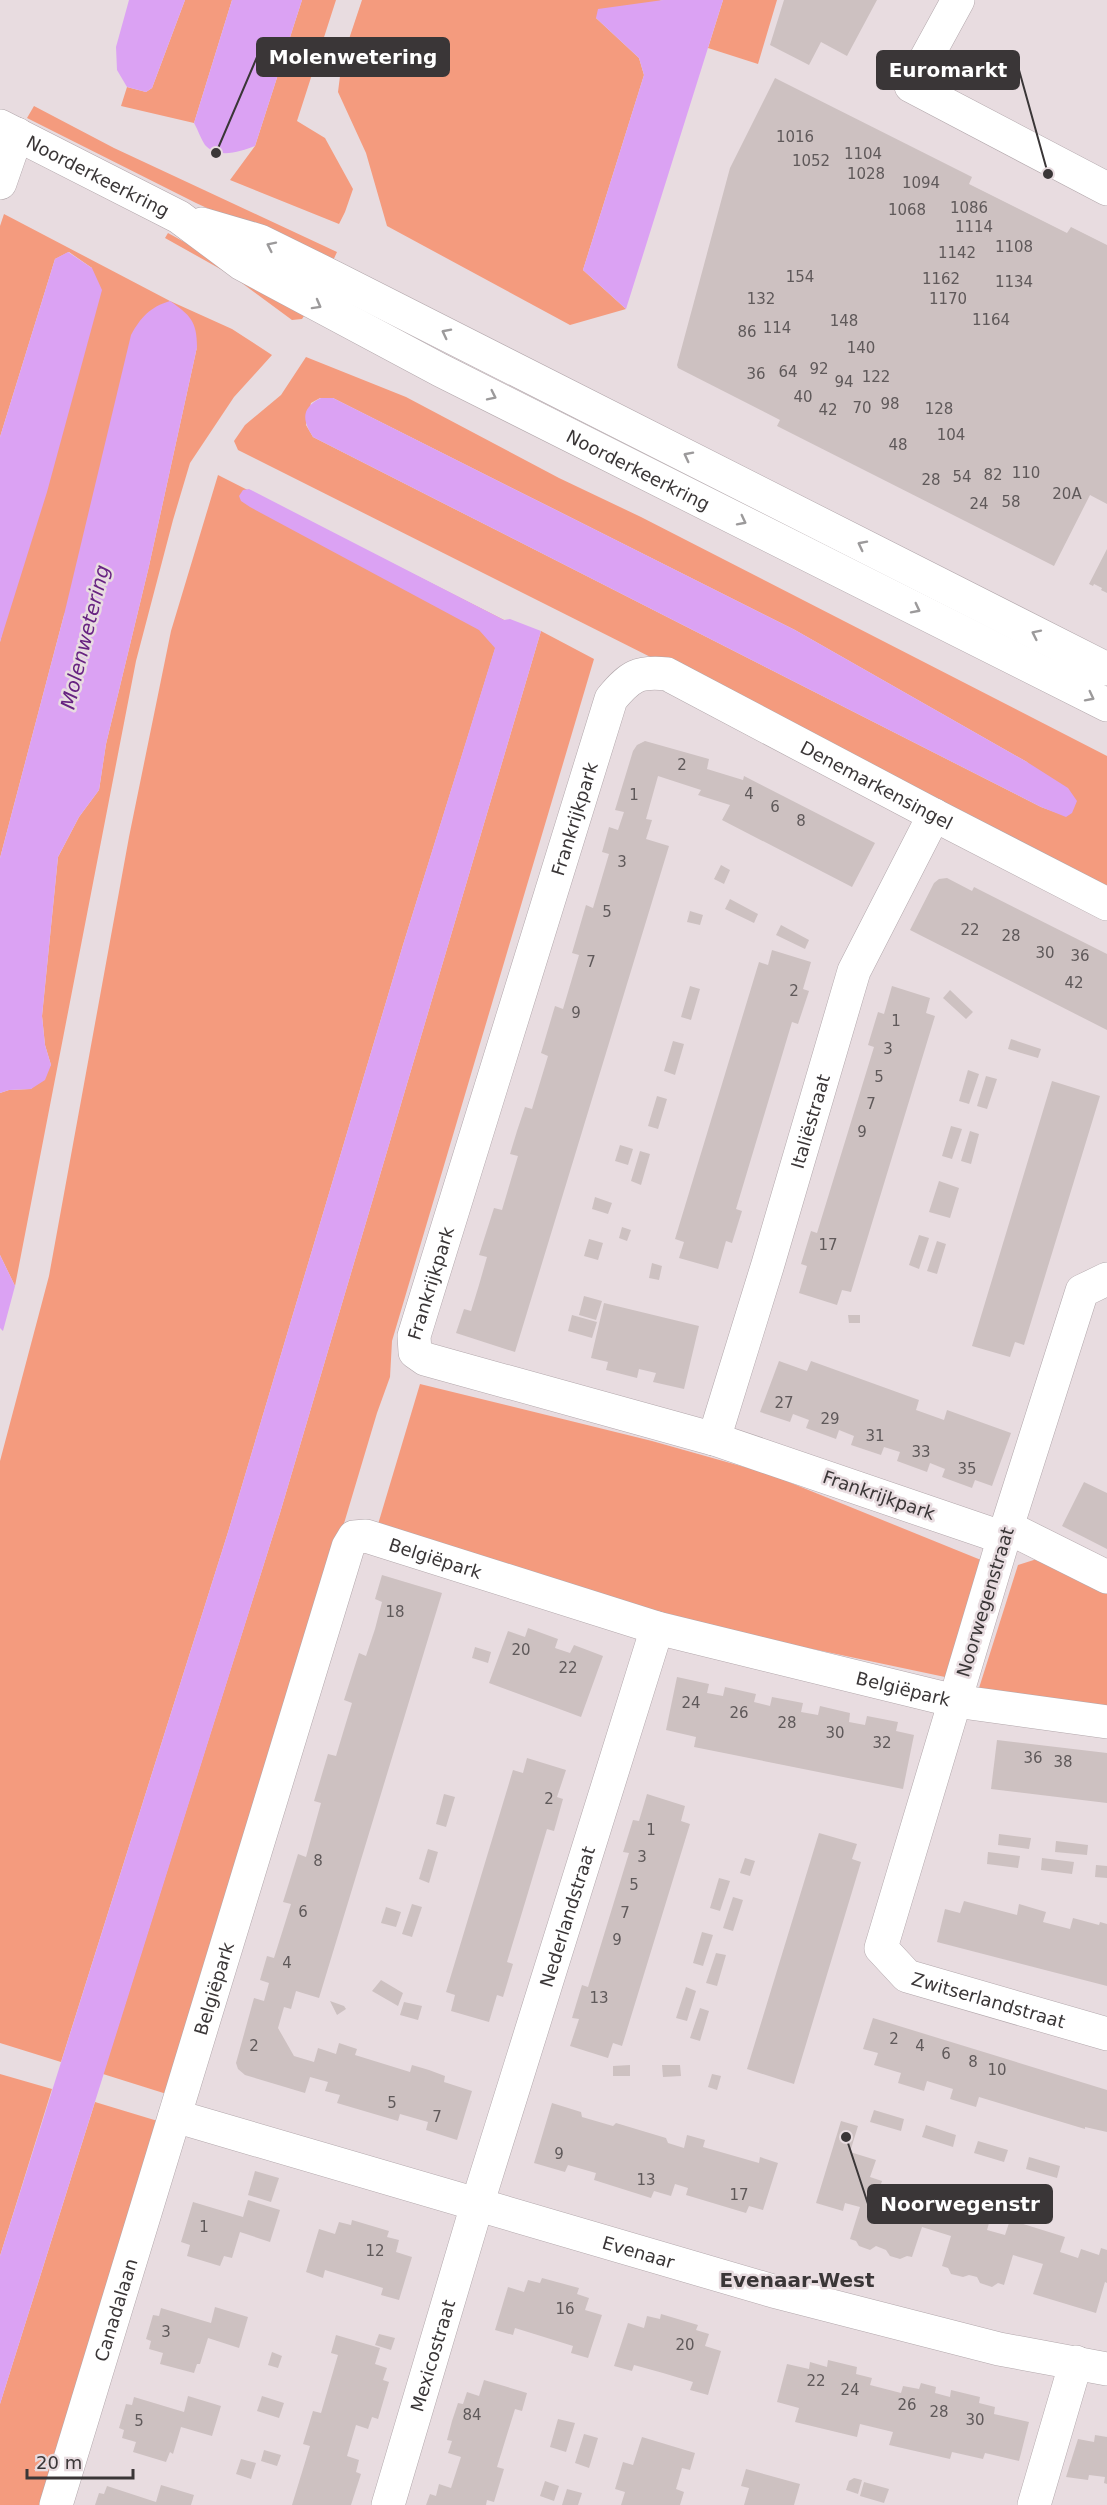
<svg xmlns="http://www.w3.org/2000/svg" width="1107" height="2505" font-family="'DejaVu Sans',sans-serif">
  <rect width="100%" height="100%" fill="#e8dce0"/>
  <path fill="#f49b7e" fill-rule="evenodd" d="M185 0H232L194 123 121 106 127 87 146 92 152 88Z
    M302 0H336L297 121 325 138 353 189 345 212 339 224 230 180 255 146Z
    M362 0H663L596 18 639 58 644 75 583 270 626 309 570 325 387 226 366 153 338 92 342 60Z
    M723 0H777L758 64 708 48Z
    M34 106 114 148 337 252 331 265 196 203 27 118Z
    M4 214 170 301 232 329 272 355 234 397 190 463 173 520 136 661 15 1286 0 1255V1093L9 1090 31 1089 51 1065 45 1045 42 1016 58 857 79 817 99 790 106 744 149 566 197 347 64 615 0 858V642L92 268 69 252 55 259 0 437V226Z
    M168 233 308 310 302 319 292 320 231 275 165 238Z
    M306 357 406 397 559 478 641 517 1107 756V886L238 450 234 441 245 425 281 395ZM320 398H333L795 630 1027 762 1066 816 1041 807 313 437 306 425 311 403Z
    M218 475 504 620 403 945 229 1529 61 2062 0 2043V1461L49 1276 129 837 171 631Z
    M541 631 594 659 392 1341 390 1377 377 1413 173 2096 103 2074 280 1513Z
    M420 1384 652 1441 769 1474 981 1560 945 1677 642 1613 376 1531Z
    M1040 1558 1107 1594V1711L979 1688 1018 1565Z
    M0 2074 52 2089 0 2256Z
    M95 2102 161 2122 44 2505H0V2404Z"/>
  <path fill="#dba2f3" d="M129 0H185L152 88 146 92 127 87 117 70 116 47Z
    M232 0H302L255 146C240 152 217 159 205 145 201 139 198 130 194 123Z
    M663 0H723L626 309 583 270 644 75 639 58 596 18 598 9Z
    M68 252 92 268 102 290 47 492 0 642V437L55 259Z
    M170 301C190 315 197 321 197 347L149 566 106 744 99 790 79 817 58 857 42 1016 45 1045 51 1065 45 1080 31 1089 9 1090 0 1093V858L64 615 131 335C141 317 150 307 170 301Z
    M321 398H333L795 630 1027 762 1068 788 1077 801 1072 813 1066 817 1041 807 313 437C302 420 301 408 321 398Z
    M249 489 504 620 510 619 541 631 280 1513 0 2404V2256L229 1529 403 945 495 648 479 630 250 507 241 501 239 496 243 490Z
    M0 1255 15 1286 3 1331 0 1328Z"/>
  <path fill="#cdc1c1" d="M784 0H877L847 56 821 42 809 65 770 45Z
    M775 78 972 177 969 184 1067 233 1071 227 1107 245V504L1090 495 1054 566 777 426 780 420 678 368 677 365 730 168Z
    M1107 549V593L1101 590 1102 588 1094 584 1093 586 1089 584Z
    M645 741 709 759 707 769 743 780 744 776 875 843 852 887 722 820 730 805 698 795 701 790 658 776 646 819 652 820 646 839 669 846 515 1352 456 1333 464 1309 471 1311 479 1285 487 1257 479 1255 494 1208 502 1210 518 1156 510 1154 517 1131 525 1107 532 1109 548 1056 541 1053 555 1006 563 1009 579 955 572 953 586 905 593 908 609 854 602 852 609 827 618 830 624 812 615 810 633 751 637 745Z
    M721 865 730 870 724 884 714 879Z
    M947 878 972 891 974 887 1107 954V1030L910 930 934 883 939 879Z
    M730 899 758 914 754 923 725 909Z
    M690 911 703 915 700 925 687 922Z
    M781 925 809 940 805 949 776 935Z
    M772 950 811 962 803 989 809 991 798 1024 792 1022 736 1209 742 1211 732 1243 726 1241 718 1269 679 1258 684 1242 675 1239 759 962 768 965Z
    M690 986 700 989 691 1020 681 1017Z
    M892 986 930 998 926 1013 935 1016 851 1292 842 1290 837 1305 799 1293 807 1266 801 1264 811 1231 817 1233 874 1047 868 1045 878 1012 884 1014Z
    M950 990 973 1012 966 1019 943 998Z
    M1011 1039 1041 1049 1038 1058 1008 1049Z
    M673 1041 684 1044 675 1075 664 1071Z
    M968 1070 979 1074 969 1104 959 1101Z
    M986 1076 997 1079 987 1109 977 1106Z
    M1052 1081 1100 1096 1024 1345 1015 1342 1010 1357 972 1346Z
    M657 1096 667 1099 658 1129 648 1126Z
    M951 1126 962 1129 952 1159 942 1156Z
    M970 1131 979 1134 971 1164 961 1161Z
    M620 1145 633 1149 628 1165 615 1161Z
    M640 1151 650 1154 641 1185 631 1181Z
    M939 1181 959 1188 950 1218 929 1212Z
    M595 1197 612 1203 608 1214 592 1209Z
    M622 1227 631 1230 627 1241 619 1238Z
    M919 1235 929 1238 919 1269 909 1265Z
    M589 1239 603 1243 598 1260 584 1256Z
    M937 1241 946 1244 937 1274 927 1271Z
    M652 1263 662 1266 659 1280 649 1278Z
    M584 1296 602 1301 596 1320 579 1315Z
    M604 1303 699 1326 684 1389 653 1382 656 1373 639 1369 637 1378 606 1370 608 1362 591 1358Z
    M572 1315 597 1322 592 1338 568 1331Z
    M848 1315H860V1323H849Z
    M779 1361 807 1371 811 1361 919 1400 916 1410 944 1420 947 1410 1011 1433 992 1486 975 1480 972 1488 942 1477 945 1469 930 1463 927 1472 897 1461 900 1452 884 1447 881 1455 851 1445 854 1436 839 1430 836 1439 806 1428 809 1420 793 1414 790 1422 760 1412Z
    M1084 1482 1107 1493V1549L1062 1526Z
    M382 1575 442 1593 319 1998 296 1991 291 2009 284 2007 278 2028 294 2056 314 2062 318 2048 336 2054 339 2043 357 2049 355 2055 410 2072 412 2065 429 2070 445 2076 444 2082 472 2091 457 2140 426 2130 428 2122 400 2114 398 2121 337 2103 340 2095 325 2091 328 2082 310 2077 305 2093 245 2075 238 2069 236 2063 254 1998 264 2001 269 1983 260 1980 267 1956 274 1958 291 1904 283 1902 298 1854 306 1857 321 1803 314 1801 328 1754 336 1756 352 1703 344 1700 359 1653 366 1656 375 1629 382 1602 375 1599Z
    M528 1628 558 1639 555 1648 570 1653 574 1645 603 1656 581 1717 489 1683 508 1631 525 1637Z
    M475 1647 491 1652 488 1663 472 1658Z
    M677 1677 709 1684 707 1693 723 1696 725 1687 756 1694 754 1702 770 1706 772 1697 803 1703 801 1712 818 1715 820 1706 850 1713 849 1722 865 1725 867 1716 898 1722 896 1731 914 1735 903 1789 694 1747 696 1737 666 1730Z
    M997 1740 1107 1753V1803L991 1789Z
    M527 1758 566 1770 557 1797 563 1799 554 1831 547 1829 527 1896 507 1962 513 1964 503 1997 497 1995 489 2022 451 2011 455 1995 446 1992 513 1770 523 1773Z
    M444 1794 455 1797 446 1827 436 1824Z
    M647 1794 685 1806 681 1821 690 1824 622 2046 613 2043 608 2058 570 2046 579 2019 572 2018 582 1985 588 1987 625 1866 629 1853 623 1852 633 1820 639 1821Z
    M819 1833 857 1844 852 1859 861 1862 794 2084 747 2069Z
    M999 1834 1031 1838 1029 1849 998 1845Z
    M1056 1841 1088 1845 1087 1855 1055 1852Z
    M428 1849 438 1852 429 1883 419 1879Z
    M988 1852 1020 1856 1018 1868 987 1864Z
    M745 1858 755 1861 750 1876 740 1873Z
    M1042 1858 1074 1862 1072 1874 1041 1870Z
    M1096 1865 1107 1866V1878L1095 1877Z
    M719 1878 730 1881 720 1911 710 1908Z
    M733 1897 743 1900 733 1931 723 1928Z
    M964 1901 1017 1915 1019 1904 1046 1912 1043 1922 1070 1929 1073 1918 1099 1925 1100 1922 1107 1924V1986L937 1942 945 1909 960 1913Z
    M412 1904 422 1907 412 1937 402 1934Z
    M386 1907 401 1912 396 1927 381 1923Z
    M702 1932 713 1935 703 1966 693 1963Z
    M716 1953 726 1955 717 1986 706 1983Z
    M381 1980 403 1993 398 2006 372 1991Z
    M686 1987 696 1991 687 2021 676 2018Z
    M330 2001 344 2006 346 2009 337 2015Z
    M404 2002 422 2006 418 2020 400 2015Z
    M700 2008 709 2011 700 2041 690 2038Z
    M873 2018 1107 2090V2132L1085 2127V2129L979 2097 976 2107 950 2099 953 2089 927 2081 924 2091 898 2083 901 2073 874 2065 878 2053 863 2049Z
    M630 2065V2076H613V2066Z
    M662 2065H680L681 2076 663 2077Z
    M712 2074 721 2076 717 2090 708 2087Z
    M552 2103 581 2112 582 2117 613 2126 616 2123 666 2138 668 2143 684 2148 687 2135 705 2140 703 2147 759 2163 760 2157 778 2163 763 2210 749 2206 746 2213 686 2195 688 2188 675 2184 671 2196 654 2191 651 2198 594 2180 596 2173 568 2165 565 2172 534 2163Z
    M874 2110 904 2119 901 2131 870 2122Z
    M841 2121 858 2126 850 2152 876 2160 870 2177 882 2181 879 2190 898 2195 896 2202 913 2207 920 2186 948 2194 946 2201 973 2209 970 2217 989 2223 987 2230 1005 2235 1010 2220 1065 2237 1060 2252 1078 2258 1081 2249 1099 2255 1101 2248 1107 2250V2283L1105 2282 1096 2313 1033 2294 1043 2264 1013 2255 1004 2285 998 2283 992 2287 980 2283 977 2277 969 2275 963 2277 951 2274 948 2268 942 2266 951 2236 922 2227 912 2257 907 2256 900 2259 890 2256 886 2250 876 2246 870 2250 859 2246 856 2241 850 2239 860 2207 845 2203 843 2211 816 2203Z
    M926 2125 956 2135 953 2147 922 2137Z
    M978 2141 1008 2150 1004 2162 974 2153Z
    M1029 2157 1060 2166 1057 2178 1026 2169Z
    M255 2171 279 2178 271 2202 248 2195Z
    M248 2200 280 2210 270 2242 240 2232 232 2258 224 2256 220 2266 187 2256 190 2245 181 2242 193 2202 243 2217Z
    M352 2220 389 2231 387 2237 399 2240 396 2252 412 2257 399 2300 381 2295 383 2288 325 2270 323 2278 306 2272 319 2229 335 2234 339 2222 351 2225Z
    M542 2278 579 2288 577 2294 589 2298 585 2310 602 2315 588 2358 571 2353 573 2346 515 2328 513 2335 495 2330 508 2287 524 2292 528 2280 540 2283Z
    M215 2307 248 2317 239 2348 208 2338 200 2364H197L194 2373 160 2364 163 2353 149 2349 151 2341 146 2339 153 2315 159 2316 161 2308 211 2323Z
    M661 2314 698 2325 696 2330 709 2334 705 2346 721 2351 708 2395 690 2390 693 2382 663 2373 634 2365 632 2371 614 2366 628 2323 644 2328 647 2316 660 2319Z
    M379 2334 395 2338 391 2350 375 2345Z
    M336 2335 380 2348 375 2364 387 2368 383 2380 389 2382 378 2419 372 2417 368 2429 356 2425 347 2456 359 2460 356 2472 361 2474 351 2505H292L310 2446 303 2444 313 2411 321 2413 338 2355 331 2353Z
    M272 2352 282 2356 278 2368 268 2365Z
    M828 2360 857 2367 856 2374 872 2378 870 2385 901 2393 903 2386 919 2389 921 2383 936 2387 935 2393 950 2397 951 2390 980 2397 979 2403 995 2407 994 2414 1029 2422 1019 2461 985 2453 983 2459 952 2452 950 2459 889 2445 893 2432 860 2424 857 2437 795 2422 799 2408 777 2402 787 2364 809 2369 810 2362 827 2367Z
    M484 2380 527 2393 522 2411 515 2409 497 2467 504 2469 494 2502 487 2500 486 2505H426L430 2494 436 2496 439 2484 451 2488 461 2457 448 2453 452 2441 447 2440 452 2421 458 2403 463 2404 467 2392 479 2396Z
    M188 2396 221 2406 212 2436 181 2427 173 2454 170 2452 166 2462 133 2452 136 2442 122 2438 124 2430 119 2428 126 2404 132 2405 134 2397 184 2412Z
    M262 2396 284 2403 279 2418 257 2411Z
    M558 2419 575 2423 566 2452 550 2447Z
    M584 2434 598 2438 589 2468 575 2463Z
    M1095 2435 1107 2437V2484L1104 2483 1105 2477 1089 2475 1088 2480 1066 2477 1078 2439 1094 2442Z
    M642 2437 695 2453 690 2470 682 2468 676 2489 684 2492 680 2505H621L625 2492 615 2489 623 2462 633 2465Z
    M264 2450 281 2455 277 2466 261 2461Z
    M241 2459 256 2463 251 2479 236 2474Z
    M746 2469 800 2484 794 2505H744L749 2488 741 2486Z
    M854 2478 862 2480 858 2494 846 2490 849 2481Z
    M545 2481 559 2486 554 2501 540 2496Z
    M864 2482 889 2489 884 2503 860 2496Z
    M161 2485 194 2495 191 2505H95L99 2493 104 2494 107 2486 156 2502Z
    M567 2489 582 2493 578 2505H562Z"/>
  <g fill="none" stroke-linecap="round" stroke-linejoin="round">
    <g stroke="#b2a7ab" stroke-width="34">
      <g id="minor">
        <path d="M958 0 911 86 1107 189"/>
        <path id="s1" d="M0 126 179 217 242 264 440 370 1107 705"/>
        <path d="M0 183 17 134"/>
        <path d="M202 224 260 241 335 278 1107 669"/>
        <path id="s2" d="M1107 1279 1082 1291 1007 1527 881 1948 907 1976 1107 2034"/>
        <path id="s3" d="M714 1439 768 1264 854 971 934 815"/>
        <path d="M1007 1527 1107 1577"/>
        <path id="s4" d="M1004 1538 714 1439 425 1359 415 1352 414 1336 611 699C630 676 638 671 667 674L934 815 1107 904"/>
        <path id="s5" d="M175 2116 773 2291 999 2349 1107 2369"/>
        <path id="s6" d="M56 2505 348 1547 354 1537 366 1536 657 1628 955 1701 1107 1722"/>
        <path id="s7" d="M388 2505 477 2205 657 1628"/>
        <path d="M1034 2505 1076 2362"/>
      </g>
    </g>
    <use href="#minor" stroke="#fff" stroke-width="33"/>
  </g>
  <defs><path id="oneway-chevron" d="M-2-3.5L2.5 0L-2 3.5" fill="none" stroke-width="1.6" stroke-linecap="round" stroke-linejoin="round" transform="scale(1.5)"/></defs>
  <g stroke="#9c9a9b">
    <use href="#oneway-chevron" transform="translate(271 246) rotate(-154)"/>
    <use href="#oneway-chevron" transform="translate(317 305) rotate(29)"/>
    <use href="#oneway-chevron" transform="translate(446 333) rotate(-153)"/>
    <use href="#oneway-chevron" transform="translate(492 396) rotate(26)"/>
    <use href="#oneway-chevron" transform="translate(688 456) rotate(-153)"/>
    <use href="#oneway-chevron" transform="translate(742 521) rotate(27)"/>
    <use href="#oneway-chevron" transform="translate(862 545) rotate(-153)"/>
    <use href="#oneway-chevron" transform="translate(916 609) rotate(27)"/>
    <use href="#oneway-chevron" transform="translate(1036 634) rotate(-154)"/>
    <use href="#oneway-chevron" transform="translate(1090 697) rotate(27)"/>
  </g>
  <g text-anchor="middle" dominant-baseline="central" stroke-width="5" stroke-linejoin="round" paint-order="stroke">
    <g font-size="15" fill="#5f595a">
      <text x="795" y="137">1016</text>
      <text x="863" y="154">1104</text>
      <text x="811" y="161">1052</text>
      <text x="866" y="174">1028</text>
      <text x="921" y="183">1094</text>
      <text x="969" y="208">1086</text>
      <text x="907" y="210">1068</text>
      <text x="974" y="227">1114</text>
      <text x="1014" y="247">1108</text>
      <text x="957" y="253">1142</text>
      <text x="800" y="277">154</text>
      <text x="941" y="279">1162</text>
      <text x="1014" y="282">1134</text>
      <text x="761" y="299">132</text>
      <text x="948" y="299">1170</text>
      <text x="991" y="320">1164</text>
      <text x="844" y="321">148</text>
      <text x="777" y="328">114</text>
      <text x="747" y="332">86</text>
      <text x="861" y="348">140</text>
      <text x="819" y="369">92</text>
      <text x="788" y="372">64</text>
      <text x="756" y="374">36</text>
      <text x="876" y="377">122</text>
      <text x="844" y="382">94</text>
      <text x="803" y="397">40</text>
      <text x="890" y="404">98</text>
      <text x="862" y="408">70</text>
      <text x="939" y="409">128</text>
      <text x="828" y="410">42</text>
      <text x="951" y="435">104</text>
      <text x="898" y="445">48</text>
      <text x="1026" y="473">110</text>
      <text x="993" y="475">82</text>
      <text x="962" y="477">54</text>
      <text x="931" y="480">28</text>
      <text x="1067" y="494">20A</text>
      <text x="1011" y="502">58</text>
      <text x="979" y="504">24</text>
      <text x="682" y="765">2</text>
      <text x="749" y="794">4</text>
      <text x="634" y="795">1</text>
      <text x="775" y="807">6</text>
      <text x="801" y="821">8</text>
      <text x="622" y="862">3</text>
      <text x="607" y="912">5</text>
      <text x="970" y="930">22</text>
      <text x="1011" y="936">28</text>
      <text x="1045" y="953">30</text>
      <text x="1080" y="956">36</text>
      <text x="591" y="962">7</text>
      <text x="1074" y="983">42</text>
      <text x="794" y="991">2</text>
      <text x="576" y="1013">9</text>
      <text x="896" y="1021">1</text>
      <text x="888" y="1049">3</text>
      <text x="879" y="1077">5</text>
      <text x="871" y="1104">7</text>
      <text x="862" y="1132">9</text>
      <text x="828" y="1245">17</text>
      <text x="784" y="1403">27</text>
      <text x="830" y="1419">29</text>
      <text x="875" y="1436">31</text>
      <text x="921" y="1452">33</text>
      <text x="967" y="1469">35</text>
      <text x="395" y="1612">18</text>
      <text x="521" y="1650">20</text>
      <text x="568" y="1668">22</text>
      <text x="691" y="1703">24</text>
      <text x="739" y="1713">26</text>
      <text x="787" y="1723">28</text>
      <text x="835" y="1733">30</text>
      <text x="882" y="1743">32</text>
      <text x="1033" y="1758">36</text>
      <text x="1063" y="1762">38</text>
      <text x="549" y="1799">2</text>
      <text x="651" y="1830">1</text>
      <text x="642" y="1857">3</text>
      <text x="318" y="1861">8</text>
      <text x="634" y="1885">5</text>
      <text x="303" y="1912">6</text>
      <text x="625" y="1913">7</text>
      <text x="617" y="1940">9</text>
      <text x="287" y="1963">4</text>
      <text x="599" y="1998">13</text>
      <text x="894" y="2039">2</text>
      <text x="254" y="2046">2</text>
      <text x="920" y="2046">4</text>
      <text x="946" y="2054">6</text>
      <text x="973" y="2062">8</text>
      <text x="997" y="2070">10</text>
      <text x="392" y="2103">5</text>
      <text x="437" y="2117">7</text>
      <text x="559" y="2154">9</text>
      <text x="646" y="2180">13</text>
      <text x="739" y="2195">17</text>
      <text x="204" y="2227">1</text>
      <text x="375" y="2251">12</text>
      <text x="565" y="2309">16</text>
      <text x="166" y="2332">3</text>
      <text x="685" y="2345">20</text>
      <text x="816" y="2381">22</text>
      <text x="850" y="2390">24</text>
      <text x="907" y="2405">26</text>
      <text x="939" y="2412">28</text>
      <text x="472" y="2415">84</text>
      <text x="975" y="2420">30</text>
      <text x="139" y="2421">5</text>
    </g>
    <g font-size="18" fill="#3a3637" stroke="#e8dce0">
      <text stroke="none"><textPath href="#s1" startOffset="110">Noorderkeerkring</textPath></text>
      <text stroke="none"><textPath href="#s1" startOffset="726">Noorderkeerkring</textPath></text>
      <text stroke="none"><textPath href="#s4" startOffset="1604">Denemarkensingel</textPath></text>
      <text stroke="none"><textPath href="#s4" startOffset="1176">Frankrijkpark</textPath></text>
      <text stroke="none"><textPath href="#s3" startOffset="332">Italiëstraat</textPath></text>
      <text stroke="none"><textPath href="#s4" startOffset="690">Frankrijkpark</textPath></text>
      <text transform="translate(879 1495) rotate(19)">Frankrijkpark</text>
      <text stroke="none"><textPath href="#s6" startOffset="1098">Belgiëpark</textPath></text>
      <text transform="translate(985 1602) rotate(-73)">Noorwegenstraat</text>
      <text stroke="none"><textPath href="#s6" startOffset="1584">Belgiëpark</textPath></text>
      <text stroke="none"><textPath href="#s7" startOffset="615">Nederlandstraat</textPath></text>
      <text stroke="none"><textPath href="#s6" startOffset="540">Belgiëpark</textPath></text>
      <text stroke="none"><textPath href="#s2" startOffset="838">Zwitserlandstraat</textPath></text>
      <text stroke="none"><textPath href="#s5" startOffset="483">Evenaar</textPath></text>
      <text stroke="none"><textPath href="#s6" startOffset="204">Canadalaan</textPath></text>
      <text stroke="none"><textPath href="#s7" startOffset="156">Mexicostraat</textPath></text>
    </g>
    <g font-size="20" font-style="italic" fill="#672281" stroke="#e8dce0">
      <text transform="translate(85 637) rotate(-76)">Molenwetering</text>
    </g>
    <g font-size="20" font-weight="bold" fill="#3a3637" stroke="#e8dce0">
      <text x="797" y="2280">Evenaar-West</text>
    </g>
  </g>
  <path fill="none" stroke="#3a3637" stroke-width="2" d="M216 153L257 57M1048 174L1019 70M846 2137L868 2204"/>
  <g fill="#3a3637" stroke="#e8dce0" stroke-width="2">
    <circle cx="216" cy="153" r="6"/>
    <circle cx="1048" cy="174" r="6"/>
    <circle cx="846" cy="2137" r="6"/>
  </g>
  <g fill="#3a3637" stroke="#3a3637" stroke-width="2">
    <rect x="257" y="38" width="192" height="38" rx="6"/>
    <rect x="877" y="51" width="142" height="38" rx="6"/>
    <rect x="868" y="2185" width="184" height="38" rx="6"/>
  </g>
  <g font-size="20" text-anchor="middle" font-weight="bold" fill="#fff">
    <text x="353" y="64">Molenwetering</text>
    <text x="948" y="77">Euromarkt</text>
    <text x="960" y="2211">Noorwegenstr</text>
  </g>
  <path d="M27 2469v9h106v-9" fill="none" stroke="#3a3637" stroke-width="3"/>
  <text x="36" y="2469" font-size="18" fill="#3a3637" stroke="#e8dce0" stroke-width="4.5" paint-order="stroke">20 m</text>
</svg>
